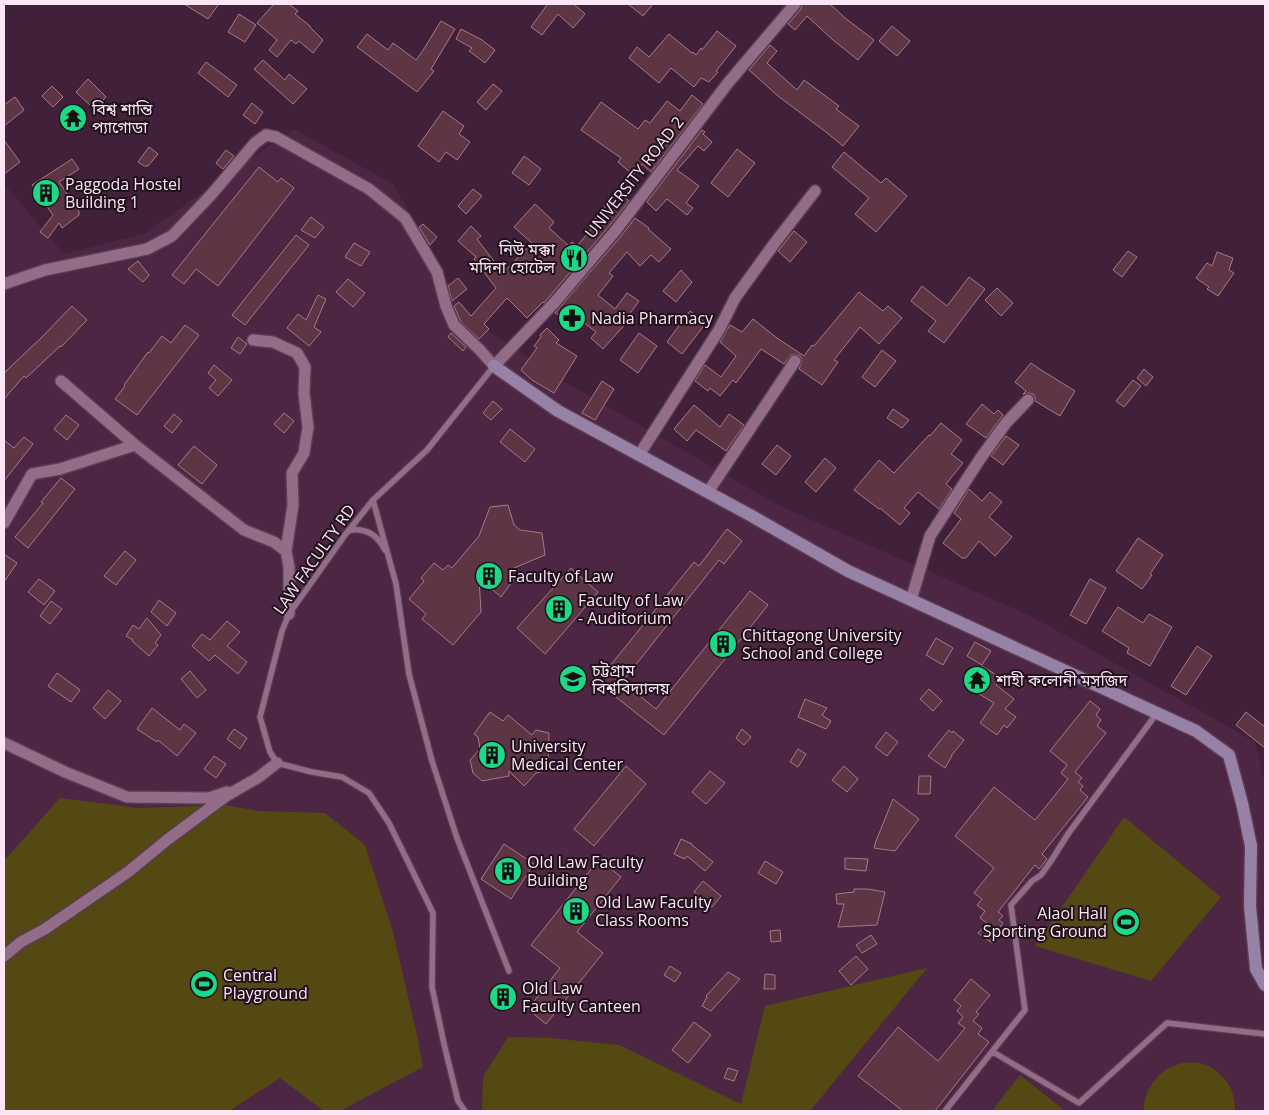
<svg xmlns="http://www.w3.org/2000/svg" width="1269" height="1115" font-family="'Open Sans','Noto Sans Bengali',sans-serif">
  <rect width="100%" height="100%" fill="#412139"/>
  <path fill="#4d2643" d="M294 129 393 184 467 316 565 382 782 507 1031 616 1255 742 1265 784V1111H4V184L64 254 143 234Z"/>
  <path fill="#544912" d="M60 798 138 808 223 805 259 811 325 813 365 845 393 932 417 1035 423 1067 340 1111H324L280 1078 229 1111H4V861Z
    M1124 817 1221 897 1151 981 1035 946Z
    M927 968 810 1111H482L483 1077 508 1037 550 1038 619 1045 741 1104 765 1006Z
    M1183 1063C1188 1063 1194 1062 1199 1063 1221 1068 1237 1089 1235 1111H1144C1143 1095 1153 1078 1167 1069 1171 1066 1177 1065 1183 1063Z
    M1020 1075 1065 1111H992Z"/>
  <path fill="#5e3544" stroke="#a77988" d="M184 4H219L208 19Z
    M274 4H289L298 11 295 14 310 26V27L323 40 313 53 299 41 296 44 291 40 277 57 269 50 277 40 257 23Z
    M546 4H574L585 14 573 28 558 14 542 35 531 27 547 5Z
    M628 4H653L643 16Z
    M802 4H830L845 18 874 40 858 60 833 40 807 16 795 30 788 24 801 9Z
    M239 14 256 25 245 42 228 32Z
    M441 21 455 29 431 69 434 71 417 92 357 47 367 34 388 50 393 43 416 60 422 52Z
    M892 26 910 41 897 56 879 41Z
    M461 29 482 40 495 50 485 63 469 51 472 48 456 39Z
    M717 31 736 46 716 71 718 72 709 82 701 78 694 87 671 68 659 83 629 58 637 47 649 57 669 34 692 53 693 52 696 55 701 48 702 50Z
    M770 45 777 51 767 63 797 90 804 80 839 106 836 109 859 126 843 146 826 132 778 96 749 70Z
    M263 60 285 80 289 74 307 89 293 104 254 69Z
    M206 62 237 85 228 97 198 73Z
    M88 79 106 97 94 109 76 92Z
    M493 84 502 91 486 110 477 102Z
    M52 86 63 97 53 107 42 96Z
    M692 95 703 104 651 172 642 164 633 175 618 162 621 158 581 130 601 102 638 129 645 120 650 123 667 101 680 111Z
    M15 97 24 110 4 126V105Z
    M252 103 263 112 255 124 243 115Z
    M443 111 464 126 459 134 470 142 457 160 446 152 439 162 418 146Z
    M702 130 705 132 703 134 712 142 704 151 698 146 677 170 699 186 686 203 693 208 687 215 667 199 656 211 647 202Z
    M4 140 20 162 4 174Z
    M149 147 158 154 148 166H144L138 162Z
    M737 149 755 163 728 197 711 183Z
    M226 150 234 156 223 169 216 163Z
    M844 152 881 183 886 178 907 196 876 232 855 214 869 198 832 167Z
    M524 156 541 169 529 185 512 173Z
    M72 159 79 169 59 182 79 211V215L62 228 59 223 48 238 40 232 53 215 32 185Z
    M259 167 278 182 281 178 294 188 218 286 196 269 184 284 172 275Z
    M473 189 482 196 466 214 458 206Z
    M619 192 629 201 610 225 549 297 544 303 543 302 527 318 507 298 484 324 489 329 479 339 461 322 454 306 459 302 471 316 496 288 474 259 476 257 458 241 471 226 481 236 477 239 503 273 532 243 514 227 535 204 554 222 549 228 569 246 572 242 577 246 596 223 593 221 607 204 609 205Z
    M311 217 324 227 315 238 301 230Z
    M635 218 649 228 648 229 671 249 659 262 651 255 640 266 627 252 609 273 613 276 598 295 615 309 627 293 639 301 626 319 628 321 603 349 591 338 596 332 565 308 559 315 555 313 622 235Z
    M423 224 437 237 430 245 419 227Z
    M794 231 807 242 790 262 778 251Z
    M296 235 309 245 245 325 232 315Z
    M354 243 370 252 361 266 345 257Z
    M1128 251 1137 257 1122 277 1113 270Z
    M1217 252 1233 258 1229 270 1234 273 1218 296 1207 289 1209 287 1196 278 1207 263 1212 266Z
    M138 261 149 275 143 282 128 269Z
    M681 270 692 282 676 302 663 291Z
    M969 277 985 289 944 343 928 331 936 321 911 301 922 286 947 306Z
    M458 278 467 289 452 301 448 286Z
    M348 279 365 293 353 307 336 292Z
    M997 288 1013 303 1001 316 985 300Z
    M859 292 883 311 888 306 902 318 879 344 860 327 834 360 838 362 822 385 799 369 802 361 801 357 799 355 795 354 791 355 784 364 761 349 736 383 733 380 720 396 710 388 708 391 695 381 705 365 721 377 736 356 720 342 730 325 742 332 753 319 777 338 804 356 812 345 814 346Z
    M318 295 326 299 314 327 321 332 309 346 287 328 298 314 306 320Z
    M72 306 87 320 61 347 60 346 26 378 24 376 4 399V373L42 337Z
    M690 311 706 323 682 354 667 342Z
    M185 325 199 335 137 415 115 399 125 386 124 385 148 352 149 353 162 336 171 343Z
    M547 328 559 340 556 343 577 356 554 393 532 380 521 370 537 348 534 346 541 337 540 335Z
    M451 333 466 347 463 351 448 337Z
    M639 333 657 346 638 373 620 360Z
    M238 337 247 344 240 354 231 348Z
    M882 350 896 361 875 387 862 377Z
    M1031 363 1038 368 1075 391 1060 416 1035 401V397L1033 394 1029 393 1023 394 1026 391 1015 382Z
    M214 365 232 380 218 396 209 388 216 380 208 373Z
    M1144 369 1153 377 1146 386 1137 378Z
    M1133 380 1141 386 1124 407 1116 401Z
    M602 381 614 389 595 420 582 413Z
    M493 401 502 409 491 420 483 413Z
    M982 404 994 414 998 410 1003 415 986 438 966 424Z
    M694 405 720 427 729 414 744 425 726 451 696 430 687 441 674 429Z
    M893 409 909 420 902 428 887 418Z
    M284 413 294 421 284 433 274 424Z
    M174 414 182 421 172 433 164 426Z
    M66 415 79 425 67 440 54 429Z
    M941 423 962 440 951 454 963 463 946 484 952 489 939 509 918 492 904 508 910 513 900 525 880 508 879 509 854 490 879 460 894 473 929 435 930 436Z
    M510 429 535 449 525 462 500 442Z
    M1006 436 1019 445 1003 465 991 456Z
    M24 437 33 444 4 481V440L14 448Z
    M777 445 791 456 776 475 762 464Z
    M194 446 217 465 202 484 178 465Z
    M825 458 836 468 816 492 805 482Z
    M61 478 75 489 28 548 15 537 43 503 41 502Z
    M969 489 982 501 990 492 1002 502 989 517 1012 537 995 556 979 541 966 558H962L943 543 961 519 954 513Z
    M508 505 514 525 520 530 542 533 545 555 514 568 519 572 501 597 479 578 481 612 453 645 422 619 426 614 409 599 424 581 421 578 434 563 443 570 448 565 452 568 479 536 490 507Z
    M727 529 742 541 724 564 719 560 622 682 656 709 750 591 768 605 664 735 597 682 694 562 699 566Z
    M1138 538 1163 555 1150 574 1152 575 1142 589 1116 571Z
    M125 551 136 560 116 585 104 576Z
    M4 554 17 563 4 582Z
    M571 568 598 592 545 654 517 628Z
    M39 579 55 591 44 605 28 592Z
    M1090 579 1106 588 1086 624 1070 615Z
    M159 600 176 613 167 626 151 612Z
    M51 601 62 609 50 624 40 616Z
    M1118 607 1143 623 1149 614 1172 627 1150 666 1127 653 1129 648 1102 631Z
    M147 618 161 635 155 643 158 645 149 656 132 641 133 640 126 636 133 625 139 629Z
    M227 621 240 632 227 646 247 662 238 674 215 655 209 661 192 646 202 634 210 640Z
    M936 638 953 648 943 665 926 655Z
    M975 642 991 651 982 665 967 656Z
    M1197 646 1212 656 1186 695 1171 686Z
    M982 666 1001 678 996 685 1014 699 1005 709 1016 717 1007 728 1004 725 997 735 980 723 994 703 968 687Z
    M190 671 206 690 197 698 181 679Z
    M57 673 80 690 71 702 48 686Z
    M929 689 942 701 933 711 920 699Z
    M108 690 121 701 105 719 93 708Z
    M805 699 827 708 822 715 831 721 826 729 798 717Z
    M1090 701 1100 709 1096 715 1101 720 1097 726 1106 733 1075 772 1082 778 1078 782 1083 786 1080 790 1088 797 1042 854 1047 859 1039 869 1035 865 998 912 1003 916 999 920 1003 923 998 930 1001 932 992 943 978 933 987 923 980 918 985 911 977 905 982 899 974 893 994 868 955 836 994 787 1035 820 1068 779 1061 773 1067 765 1050 751Z
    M152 708 180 730 184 724 196 733 177 756 158 740 157 742 137 729Z
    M490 712 503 721 508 715 532 735 536 730 549 733 548 770 536 773 524 786 509 771V776L482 781 473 773 470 760 480 749 478 737 474 734Z
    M1246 712 1265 727V748L1236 725Z
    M234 729 247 738 240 749 227 739Z
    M742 729 751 737 744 745 736 738Z
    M949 730 952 733 953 731 964 740 951 756H952L945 768 928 756Z
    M886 732 898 742 887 756 875 747Z
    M798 749 806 754 798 767 790 762Z
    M214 756 226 764 216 778 204 769Z
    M626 766 646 784 594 846 574 829Z
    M844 766 858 779 847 792 832 780Z
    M710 771 725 783 706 804 692 792Z
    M919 776H931L930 794H918Z
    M893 799 919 819 895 851 874 848 876 841Z
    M681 839 692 844V845L713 862 705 871 687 856 685 859 674 854Z
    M504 844 534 864 511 899 481 879Z
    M845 858 868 859 866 871 845 869Z
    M599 859 621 877 577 932 603 953 546 1024 528 1009 560 968 531 945Z
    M765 861 783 872 776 884 758 873Z
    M703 881 721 896 712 907 694 892Z
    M854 889H868L885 892 877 925 838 927 844 904H837L836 894 854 892Z
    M780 930 781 941 771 942 770 931Z
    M871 935 877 944 862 953 856 945Z
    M856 956 868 969 851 985 839 971Z
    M670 966 681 973 675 982 664 975Z
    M728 972 740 979 711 1011 702 1006 707 997 706 996Z
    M765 974 775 975V989H764Z
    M971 979 990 995 976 1012 979 1014 973 1021 982 1028 978 1034 989 1042 935 1111H903L858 1076 898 1027 938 1061 965 1028 958 1023 963 1017 957 1011 961 1006 954 1000Z
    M501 984 516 996 505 1011 489 999Z
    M694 1022 711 1035 688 1063 672 1050Z
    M728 1068 738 1071 734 1081 724 1078Z"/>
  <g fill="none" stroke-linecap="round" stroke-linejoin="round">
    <g stroke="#593d53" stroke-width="8">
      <path id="lane" d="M373 500 396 584 409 674 432 761 457 838 509 971
        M349 531C353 529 355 529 360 530 373 532 379 539 385 550
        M993 1052 1079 1103 1167 1023 1265 1034
        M465 1111 458 1101 444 1044 432 987 433 913 389 823 369 793 342 777 312 772 277 763 270 752 260 717 282 631 289 614 345 535 373 500 427 450 494 366
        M945 1111 1025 1010 1011 905 1032 881 1041 875 1051 861 1068 834 1157 713"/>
    </g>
    <g stroke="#593d53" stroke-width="14">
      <path id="street" d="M4 284 45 270 147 249 172 236 211 195 255 143 266 135 276 137 369 189 405 218 437 272 446 306 454 325 480 350 494 366 555 302 616 230 728 83 795 4
        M253 340 273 342 297 353 305 367 304 393 308 427 304 453 292 473 293 505 286 551
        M61 381 135 445 244 530 274 542 286 551 289 567V614
        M639 455 719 330 735 298 774 244 815 191
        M708 492 795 361
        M4 523 32 474 60 469 135 445
        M911 600 930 536 980 459 1006 423 1028 400
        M4 743 65 772 127 797 209 798 227 792
        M4 956 21 942 45 929 128 872 167 840 226 796 259 777 277 763"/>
    </g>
    <g stroke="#593d53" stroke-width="15">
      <path id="secondary" d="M494 366 558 411 750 515 848 571 1196 731 1229 755 1242 803 1251 846 1250 906 1256 969 1265 985"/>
    </g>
    <use href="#lane" stroke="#936d88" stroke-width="5.5"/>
    <use href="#street" stroke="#936d88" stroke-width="11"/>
    <use href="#secondary" stroke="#9881a7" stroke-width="12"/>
  </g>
  <defs>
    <g id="temple-disc" transform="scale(1.4375)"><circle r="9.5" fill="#1cd988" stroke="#1f101b"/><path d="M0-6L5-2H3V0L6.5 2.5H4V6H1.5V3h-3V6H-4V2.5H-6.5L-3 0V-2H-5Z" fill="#111"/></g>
    <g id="building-disc" transform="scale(1.4375)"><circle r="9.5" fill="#1cd988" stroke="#1f101b"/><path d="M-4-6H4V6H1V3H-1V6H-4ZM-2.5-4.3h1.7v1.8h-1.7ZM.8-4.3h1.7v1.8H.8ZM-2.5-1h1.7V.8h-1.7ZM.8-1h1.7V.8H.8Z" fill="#111"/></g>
    <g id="restaurant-disc" transform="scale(1.4375)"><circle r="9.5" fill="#1cd988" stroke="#1f101b"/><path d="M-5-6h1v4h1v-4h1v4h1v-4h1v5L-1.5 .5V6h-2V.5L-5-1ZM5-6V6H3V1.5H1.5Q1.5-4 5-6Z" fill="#111"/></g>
    <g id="pharmacy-disc" transform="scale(1.4375)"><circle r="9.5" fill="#1cd988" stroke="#1f101b"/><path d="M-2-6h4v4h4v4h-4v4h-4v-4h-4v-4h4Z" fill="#111"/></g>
    <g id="university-disc" transform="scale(1.4375)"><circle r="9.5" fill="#1cd988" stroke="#1f101b"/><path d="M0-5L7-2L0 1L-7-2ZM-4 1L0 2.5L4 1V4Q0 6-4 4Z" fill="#111"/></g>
    <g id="stadium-disc" transform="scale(1.4375)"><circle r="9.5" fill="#1cd988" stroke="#1f101b"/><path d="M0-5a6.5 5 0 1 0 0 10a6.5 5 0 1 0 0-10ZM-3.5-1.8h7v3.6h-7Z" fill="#111"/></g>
  </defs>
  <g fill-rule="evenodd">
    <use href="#temple-disc" x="73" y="118"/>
    <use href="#building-disc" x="46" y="193"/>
    <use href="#restaurant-disc" x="574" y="258"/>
    <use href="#pharmacy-disc" x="572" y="318"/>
    <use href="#building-disc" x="489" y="576"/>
    <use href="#building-disc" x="559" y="609"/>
    <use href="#building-disc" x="723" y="644"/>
    <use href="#university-disc" x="573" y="679"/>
    <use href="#temple-disc" x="977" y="680"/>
    <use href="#building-disc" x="492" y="755"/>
    <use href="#building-disc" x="508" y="871"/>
    <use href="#building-disc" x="576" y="911"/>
    <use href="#stadium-disc" x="1126" y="922"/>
    <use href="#stadium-disc" x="204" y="984"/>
    <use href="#building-disc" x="503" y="997"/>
  </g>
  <g text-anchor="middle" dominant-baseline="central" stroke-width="4" stroke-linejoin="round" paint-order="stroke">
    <g font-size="16" fill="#fce6f5" stroke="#1f101b" text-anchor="start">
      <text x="92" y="109">বিশ্ব শান্তি<tspan x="92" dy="18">প্যাগোডা</tspan></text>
      <text x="65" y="184">Paggoda Hostel<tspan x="65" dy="18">Building 1</tspan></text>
      <text x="555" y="249" text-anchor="end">নিউ মক্কা<tspan x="555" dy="18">মদিনা হোটেল</tspan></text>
      <text x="591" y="318">Nadia Pharmacy</text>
      <text x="508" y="576">Faculty of Law</text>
      <text x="578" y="600">Faculty of Law<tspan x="578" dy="18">- Auditorium</tspan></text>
      <text x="742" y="635">Chittagong University<tspan x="742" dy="18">School and College</tspan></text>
      <text x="592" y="670">চট্টগ্রাম<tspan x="592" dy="18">বিশ্ববিদ্যালয়</tspan></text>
      <text x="996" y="680">শাহী কলোনী মসজিদ</text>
      <text x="511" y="746">University<tspan x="511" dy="18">Medical Center</tspan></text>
      <text x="527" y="862">Old Law Faculty<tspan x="527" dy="18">Building</tspan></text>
      <text x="595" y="902">Old Law Faculty<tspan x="595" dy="18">Class Rooms</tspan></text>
      <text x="1107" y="913" text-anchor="end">Alaol Hall<tspan x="1107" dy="18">Sporting Ground</tspan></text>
      <text x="223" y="975">Central<tspan x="223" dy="18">Playground</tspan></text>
      <text x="522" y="988">Old Law<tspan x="522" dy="18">Faculty Canteen</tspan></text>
    </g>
    <g font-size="16" fill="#fce6f5" stroke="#1f101b">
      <text transform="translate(634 177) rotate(-52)">UNIVERSITY ROAD 2</text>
      <text transform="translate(314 559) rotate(-55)">LAW FACULTY RD</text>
    </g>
  </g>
  <rect width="1269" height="1115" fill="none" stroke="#fce6f5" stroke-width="10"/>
</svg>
